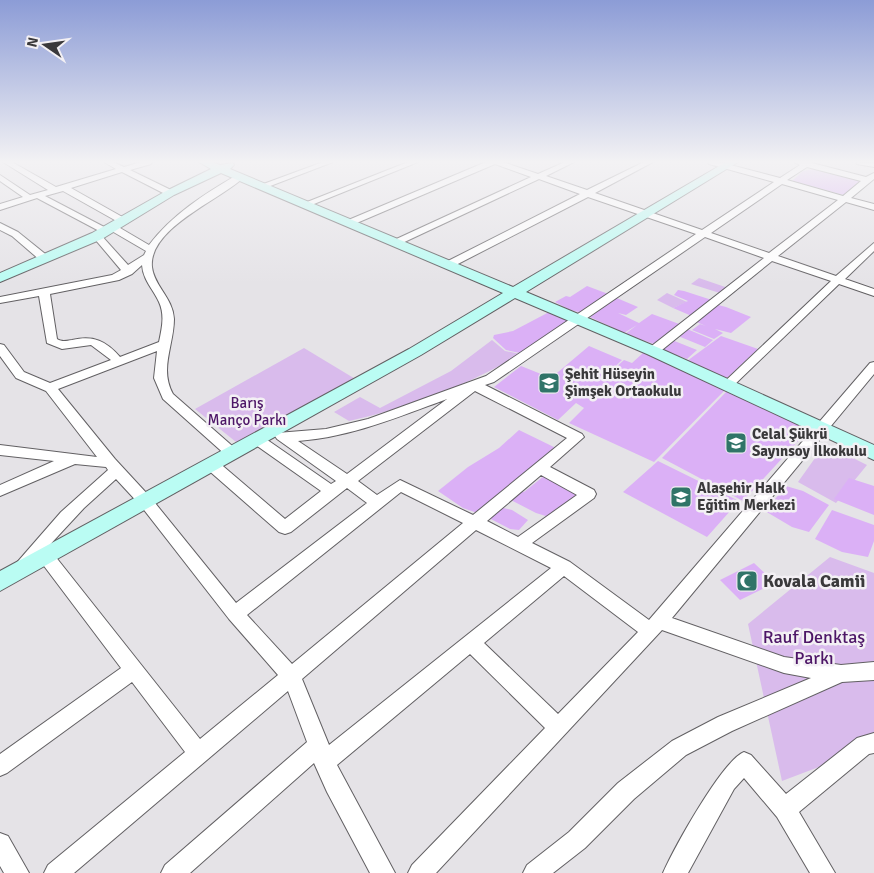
<svg xmlns="http://www.w3.org/2000/svg" width="874" height="873" font-family="Signika,sans-serif">
  <rect width="100%" height="100%" fill="#e5e3e7"/>
  <path fill="#d9bbec" d="M699 278 731 289 723 294 691 284Z
    M667 293 687 302 673 308 657 300Z
    M492 340 505 351 521 354C468 385 409 408 349 421L334 412 360 397 380 408 451 371Z
    M304 348 357 380 241 446 195 409Z
    M825 444 867 465 836 503 798 482Z
    M830 557 874 573V746L782 781 748 624Z"/>
  <path fill="#dbb0f6" d="M819 168 863 180 844 195 792 181 803 171Z
    M587 286 611 295 583 313 570 310 555 302 566 296 570 297Z
    M678 290 684 291 715 301 694 317 673 308 688 301 674 295Z
    M612 296 638 307 626 315 618 313 639 323 652 314 682 325 657 345 625 334 637 325 624 333 590 317 604 307 599 305Z
    M714 304 726 307 751 317 731 333 715 329 723 333 714 339 692 330 700 324 706 326 694 321Z
    M553 310 573 320 520 353 506 350 493 338 494 335 513 331Z
    M687 329 713 340 705 347 678 336Z
    M721 336 758 349 727 378 687 361Z
    M672 340 697 350 687 359 662 350Z
    M589 346 622 360 597 384 624 360 632 363 643 353 726 389 654 462 569 423 584 408 576 403 558 420 494 387 521 366 551 378Z
    M727 391 810 428 743 501 662 458Z
    M519 430 560 450 483 515 463 508 438 491 468 467 499 448Z
    M658 461 739 501 707 537 623 492Z
    M544 476 579 495 549 517 536 513 507 498 518 489 524 492Z
    M849 478 874 486V515L834 499Z
    M786 486 803 491 829 505 809 532 792 527 765 511Z
    M499 507 512 510 528 520 519 530 510 529 489 518Z
    M832 510 874 525V541L868 557 842 552 815 539Z
    M754 563 775 583 740 600 720 580Z"/>
  <g fill="none" stroke-linecap="round" stroke-linejoin="round">
    <g stroke="#626063" stroke-width="2">
      <path id="street" d="M3 162H12L56 187 116 169 104 162H113L124 167 141 162H152L151 164 130 170 173 191V195H167L122 172 71 188 126 219V223H120L63 191 45 196 108 229 109 225H115L149 245C172 215 204 194 237 175L244 177C222 199 148 228 152 267 154 286 173 298 174 319 174 345 159 369 173 394L238 451 240 454 238 457H228L163 399 154 378 157 351 58 389 115 459 151 498 236 603 367 503 347 488 291 532 285 534 279 532 207 469 205 465 207 461H217L285 519 321 491 253 443 251 440 253 437H263L331 484 336 481 277 439 275 436 277 433 326 429 368 419 486 376 696 234 588 197 452 267H444V263L580 194 539 179 398 245H392V241L531 177 495 164 352 225H346V221L486 162H503L538 174 565 162H574L546 176 587 190 644 162H653L595 193 702 230 774 182 709 164 708 162H719L780 178 800 165 794 162H813L812 163 866 177 874 173V179L851 198 874 204V210L846 202 778 256 836 276 874 243V251L845 279 874 289V296L839 284 731 388 727 389 721 385 831 281 772 261 657 354H649L647 351 649 348 764 258 705 237 494 382 485 385 582 434 584 437 550 467 594 490 596 494 594 498 532 543 570 562 649 620 870 363 874 362V374L672 618 784 657 841 665 874 662V680L842 682 732 731 686 755 634 799 585 848 553 873H523L527 865 569 832 618 783 672 741 718 717 811 678 784 673 662 630 436 873H408L412 865 545 728 470 654 337 765 395 873H370L327 792 314 763 190 873H161L165 865 307 742 288 691 74 873H44L48 865 185 752 132 682 7 773 0 776V754L121 668 38 558C31 567 27 576 15 572L13 567 61 512 108 470 106 467 75 464 0 496V485L54 461 0 455V445L97 457 46 391 16 378 0 356V344L4 345 24 372 50 383 111 360 91 345 62 349 47 343 39 296 0 303V297L112 275 121 270 94 238V234H100L128 265 144 255 146 251 110 230 109 233H103L37 198 0 210V204L23 197 0 181V175L30 195 48 190ZM807 167 861 181 843 196 787 180ZM782 184 838 200 769 253 711 233ZM142 265C143 280 153 289 159 302 165 315 162 328 159 342L120 357C106 341 94 335 72 340 66 341 62 342 57 339L50 294 119 280 132 274ZM475 391 567 438 473 515 400 480 377 495 358 481ZM447 399 347 474 298 441C351 437 398 417 447 399ZM541 475 577 495 518 537 487 521ZM116 479 141 506 229 619 278 675 200 739 51 551 45 550 84 508ZM401 492 463 523 292 664 247 615ZM476 530 551 568 329 745 302 679ZM564 576 638 632 558 714 484 643Z
        M323 162H333L265 188 258 186Z
        M408 162H418L309 206 302 204Z
        M856 162 874 163V167L857 164Z
        M0 223 18 232 49 257V261H41L12 236 0 230Z
        M874 733V753L869 754 799 812 835 873H810L777 817 744 778 734 789 688 873H663C674 848 722 761 744 752L751 755 786 794 857 738Z
        M0 833 8 836 29 873H4L0 866Z"/>
    </g>
    <g stroke="#626063" stroke-width="2">
      <path id="secondary" d="M199 162H212L220 165 233 163 234 165 230 169 513 287 726 162H738L526 292 659 348 874 445V460L647 354 515 298 421 355 0 591V571L409 349 503 293 221 173 174 195 102 239 0 282V273L92 233 166 191 211 169Z"/>
    </g>
    <use href="#street" fill="#fff" fill-rule="evenodd"/>
    <use href="#secondary" fill="#bafcf3" fill-rule="evenodd"/>
  </g>
  <linearGradient id="sky" x2="0" y2="1"><stop stop-color="#8c9cd6"/><stop offset="0.57" stop-color="#f3f2f4"/><stop offset="1" stop-color="#f3f2f4" stop-opacity="0"/></linearGradient>
  <rect width="874" height="284" fill="url(#sky)"/>
  <defs>
    <g id="school-square" transform="scale(1.125)"><rect x="-9" y="-9" width="18" height="18" rx="4" fill="#307468" stroke="#f3f0f4"/><path d="M0-5L7-2L0 1L-7-2ZM-4 1L0 2.5L4 1V4Q0 6-4 4Z" fill="#fff"/></g>
    <g id="mosque-square" transform="scale(1.125)"><rect x="-9" y="-9" width="18" height="18" rx="4" fill="#307468" stroke="#f3f0f4"/><path d="M3.5-4.9A6 6 0 1 0 3.5 4.9A5 5 0 1 1 3.5-4.9Z" fill="#fff"/></g>
  </defs>
  <g fill-rule="evenodd">
    <use href="#school-square" x="549" y="383"/>
    <use href="#school-square" x="736" y="443"/>
    <use href="#school-square" x="681" y="497"/>
    <use href="#mosque-square" x="747" y="581"/>
  </g>
  <g text-anchor="middle" dominant-baseline="central" stroke-width="5" stroke-linejoin="round" paint-order="stroke">
    <g font-size="15" font-weight="bold" fill="#3a393b" stroke="#f3f0f4" text-anchor="start">
      <text x="565" y="374">Şehit Hüseyin<tspan x="565" dy="17">Şimşek Ortaokulu</tspan></text>
      <text x="752" y="434">Celal Şükrü<tspan x="752" dy="17">Sayınsoy İlkokulu</tspan></text>
      <text x="697" y="488">Alaşehir Halk<tspan x="697" dy="17">Eğitim Merkezi</tspan></text>
    </g>
    <g font-size="15" fill="#4d1667" stroke="#f3f0f4">
      <text x="247" y="403">Barış<tspan x="247" dy="17">Manço Parkı</tspan></text>
    </g>
    <g font-size="18" font-weight="bold" fill="#3a393b" stroke="#f3f0f4" text-anchor="start">
      <text x="763" y="581">Kovala Camii</text>
    </g>
    <g font-size="18" fill="#4d1667" stroke="#f3f0f4">
      <text x="814" y="637">Rauf Denktaş<tspan x="814" dy="21">Parkı</tspan></text>
    </g>
  </g>
  <g transform="translate(45 45) rotate(283)" stroke="#f3f0f4" stroke-width="4" paint-order="stroke">
  <path d="M0-4L9 19L0 12L-9 19Z" fill="#3a393b"/>
  <text y="-8" font-size="14" font-weight="bold" text-anchor="middle" fill="#3a393b">N</text>
  </g>
</svg>
